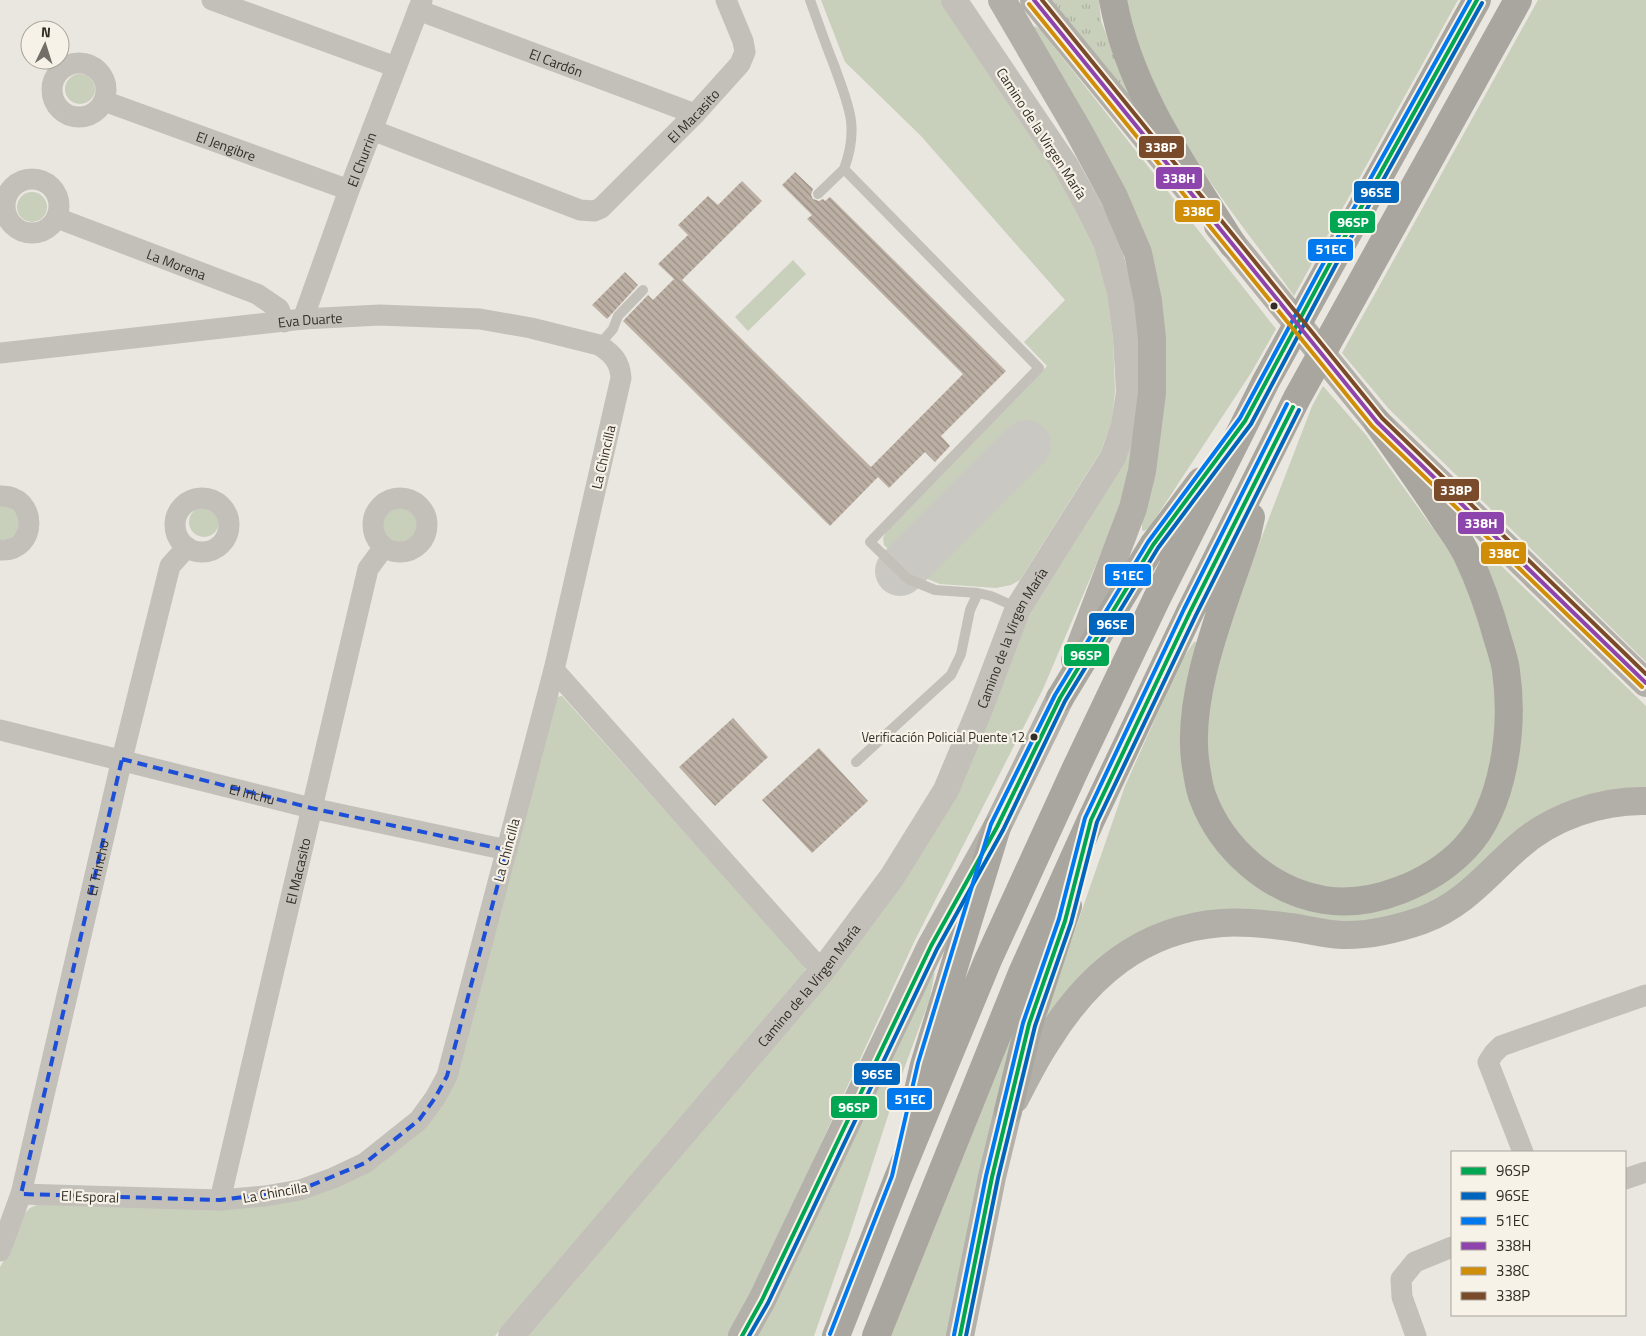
<svg xmlns="http://www.w3.org/2000/svg" width="1646" height="1336" font-family="'Titillium Web',sans-serif">
  <defs>
    <pattern id="park-tufts" width="24" height="20" patternUnits="userSpaceOnUse" patternTransform="scale(1.25)"><rect width="24" height="20" fill="#c8cfbb"/><path d="M3 7l-1-3M5 7V3M7 7l1-3M15 17l-1-3M17 17v-4M19 17l1-3" fill="none" stroke="#acb2a1"/></pattern>
    <pattern id="building-back-hatch" width="6" height="6" patternUnits="userSpaceOnUse" patternTransform="scale(1.25)"><rect width="6" height="6" fill="#bcafa3"/><path d="M-1 5l2 2M0 0l6 6M5-1l2 2" fill="none" stroke="#998f85"/></pattern>
  </defs>
  <rect width="100%" height="100%" fill="#eae7e0"/>
  <path fill="#c8cfbb" d="M821 0H942L1057 173 1080 213 1097 252 1107 291 1113 340 1115 391 1112 420 1101 451 1020 580 1011 585 996 588 940 584 913 573 884 545 883 538 886 532 1047 366 1024 342 1065 300 921 136 845 62Z
    M1125 0H1458L1294 296C1240 221 1178 148 1142 63 1134 43 1131 20 1125 0Z
    M1538 0H1646V662L1389 409 1342 353Z
    M1035 26 1040 29 1276 329 1251 373 1149 528 1144 531 1142 530V522L1162 341 1033 28Z
    M65 89a15 15 0 1 1 30 0a15 15 0 1 1-30 0Z
    M17 207a15 15 0 1 1 30 0a15 15 0 1 1-30 0Z
    M793 260 806 274 748 331 735 317Z
    M1323 386 1366 435 1452 555 1479 612 1495 669 1499 712 1488 785 1456 843 1409 877 1354 889H1326L1272 869 1223 821 1203 763 1211 669 1312 406Z
    M1131 440 1135 442 1121 506 1043 689 915 940 752 1293 730 1336H527L831 977 1028 613Z
    M0 505H7L19 516 18 532 9 539 0 540Z
    M383 524a18 18 0 1 1 36 0a18 18 0 1 1-36 0Z
    M189 522a15 15 0 1 1 30 0a15 15 0 1 1-30 0Z
    M1480 547 1485 550 1646 706V792H1635L1424 909 1380 923 1341 925 1187 916 1047 1017 1046 1014 1125 786 1181 661 1194 642H1197L1186 727 1241 867 1384 906 1507 794 1478 549Z
    M562 696 806 967 804 976 495 1336H0V1267L9 1252 23 1215 30 1208 39 1204 303 1199 425 1126 557 697Z
    M935 972 929 1001 897 1088 849 1236 814 1336H755L927 983Z
    M1021 1008 948 1336H889Z"/>
  <path fill="url(#park-tufts)" d="M1052 0H1099L1101 21 1118 64 1142 113Z"/>
  <g fill="none" stroke-linecap="round" stroke-linejoin="round">
    <path stroke="#cac8c2" stroke-width="50" d="M900 571 1026 445"/>
  </g>
  <path fill="url(#building-back-hatch)" d="M795 172 813 189 811 195 813 199 819 201 823 199 825 201 830 197 1006 371 941 436 950 446 935 462 925 452 889 488 878 477 830 526 623 321 648 295 653 300 674 279 658 264 688 235 678 225 708 196 718 205 742 181 762 201 682 280 871 467 963 374 807 219 812 215 782 185Z
    M625 272 638 285 607 319 592 305Z
    M733 718 768 757 715 806 679 767Z
    M819 748 868 801 812 853 762 800Z"/>
  <g fill="none" stroke-linecap="round" stroke-linejoin="round">
    <path stroke="#c3bfb9" stroke-width="10" d="M810 0C818 22 825 43 834 65 848 105 860 126 844 169L1039 368 870 542 908 579 935 590 978 593 991 596 1018 608
      M818 194 844 169
      M599 345 613 329 618 316 643 290
      M856 762 951 675 961 654 970 610 978 593"/>
    <g stroke="#c3bfb9" stroke-width="21">
      <path d="M212 0 396 67"/>
      <path id="s1" d="M418 10 695 114"/>
      <circle cx="79" cy="90" r="27"/>
      <path id="s2" d="M104 101 349 190"/>
      <path id="s3" d="M372 130 580 210 594 211 601 208 695 114 740 64 745 52 743 41 726 0"/>
      <circle cx="32" cy="206" r="27"/>
      <path id="s4" d="M57 218 257 294 279 309 284 322"/>
      <path id="s5" d="M303 319 349 190 422 0"/>
      <path id="s6" d="M0 353 303 319 380 315 480 319 531 328 599 345C613 354 620 362 621 378L554 670 447 1076 435 1098 419 1120 365 1163 333 1178 300 1190 265 1196 220 1200 21 1194 0 1251"/>
      <path d="M0 496C39 494 38 553 0 550"/>
      <circle cx="400" cy="525" r="27"/>
      <circle cx="202" cy="525" r="27"/>
      <path d="M554 670 822 971"/>
      <path id="s7" d="M0 730 311 808 507 850"/>
      <path d="M1523 1152 1488 1062 1494 1053 1501 1046 1646 995"/>
      <path d="M1625 1179 1646 1172"/>
      <path id="s8" d="M21 1194 122 759 170 566 187 547"/>
      <path id="s9" d="M220 1200 368 569 384 547"/>
      <path d="M1416 1336 1402 1297 1401 1279 1415 1262 1452 1247"/>
    </g>
    <path stroke="#c3bfb9" stroke-width="26" id="s10" d="M511 1336 822 971 892 877 946 790 979 711 1018 608 1113 457 1124 425 1129 392 1126 338 1120 292 1107 244 1088 206 1066 166 954 0"/>
    <path stroke="#b4b0aa" stroke-width="28" d="M742 1336 762 1300 931 946 997 827 1060 698
      M960 1336 992 1177 1008 1111"/>
    <path stroke="#b2aea8" stroke-width="28" d="M1002 0 1078 130 1114 197 1138 253 1148 301 1152 339V393L1142 471 1133 508 1075 660
      M1034 0 1188 189
      M1218 226 1377 422 1646 683
      M1015 1099C1025 1080 1034 1061 1046 1043 1087 976 1141 929 1222 923 1242 921 1262 924 1282 926 1302 928 1322 934 1342 935 1369 936 1397 929 1423 920 1465 904 1486 875 1518 847 1551 817 1601 800 1646 801"/>
    <path stroke="#a9a69f" stroke-width="28" d="M1113 0C1129 90 1185 168 1233 245
      M1251 517 1247 535C1225 602 1184 696 1196 767 1198 777 1199 789 1203 798 1222 849 1270 891 1324 900 1372 908 1432 883 1465 848 1505 806 1514 726 1506 671 1505 661 1501 650 1498 640 1490 611 1480 582 1467 555 1461 542 1452 531 1444 519 1423 486 1400 454 1377 422
      M1060 698 1153 545 1201 481
      M915 1104 924 1065 997 827
      M1008 1111 1029 1024 1068 906
      M836 1336 898 1178 988 960 1075 770 1157 598 1266 381 1477 0
      M876 1336 1022 973 1091 820 1190 612 1297 398 1518 0"/>
    <g stroke="#f7f2e7" stroke-width="8">
      <path id="bus-1" d="M742 1336 762 1300 931 946 997 827 1060 698 1153 545 1245 421 1335 254 1477 0
        M960 1336 992 1177 1029 1024 1065 921 1091 820 1190 612 1293 407"/>
    </g>
    <g stroke="#f7f2e7" stroke-width="8">
      <path id="bus-2" d="M749 1336 768 1303 937 949 1003 830 1065 701 1158 548 1251 424 1340 257 1482 3
        M966 1336 998 1178 1035 1026 1071 923 1097 822 1196 615 1299 410"/>
    </g>
    <g stroke="#f7f2e7" stroke-width="8">
      <path id="bus-3" d="M830 1334 892 1176 918 1063 991 824 1055 695 1148 542 1240 418 1330 251 1470 0
        M954 1335 986 1176 1023 1023 1059 919 1085 818 1184 609 1287 404"/>
    </g>
    <g stroke="#f7f2e7" stroke-width="8">
      <path id="bus-4" d="M1034 0 1377 422 1646 683"/>
    </g>
    <g stroke="#f7f2e7" stroke-width="8">
      <path id="bus-5" d="M1029 4 1372 426 1642 687"/>
    </g>
    <g stroke="#f7f2e7" stroke-width="8">
      <path id="bus-6" d="M1042 0 1382 418 1646 674"/>
    </g>
    <use href="#bus-1" stroke="#00a651" stroke-width="4"/>
    <use href="#bus-2" stroke="#0065bd" stroke-width="4"/>
    <use href="#bus-3" stroke="#0079ef" stroke-width="4"/>
    <use href="#bus-4" stroke="#8e44ad" stroke-width="4"/>
    <use href="#bus-5" stroke="#d08e08" stroke-width="4"/>
    <use href="#bus-6" stroke="#7a4b2a" stroke-width="4"/>
  </g>
  <path fill="none" stroke="#1d4ed8" stroke-width="4" stroke-dasharray="10 6" stroke-linejoin="round" d="M122 759 311 808 507 850 447 1076 435 1098 419 1120 365 1163 300 1190 220 1200 21 1194Z"/>
  <g fill="#332d28" stroke="#f7f2e7" stroke-width="2">
    <circle cx="1274" cy="306" r="4.5"/>
    <circle cx="1034" cy="737" r="4.5"/>
  </g>
  <g text-anchor="middle" dominant-baseline="central" stroke-width="4.5" stroke-linejoin="round" paint-order="stroke">
    <g font-size="13" fill="#332d28" stroke="#f7f2e7" text-anchor="end">
      <text x="1025" y="737">Verificación Policial Puente 12</text>
    </g>
    <g font-size="14" fill="#332d28" stroke="#f7f2e7">
      <text stroke="none"><textPath href="#s1" startOffset="148">El Cardón</textPath></text>
      <text stroke="none"><textPath href="#s3" startOffset="375">El Macasito</textPath></text>
      <text transform="translate(1042 133) rotate(57)">Camino de la Virgen María</text>
      <text stroke="none"><textPath href="#s2" startOffset="130">El Jengibre</textPath></text>
      <text stroke="none"><textPath href="#s5" startOffset="170">El Churrin</textPath></text>
      <text stroke="none"><textPath href="#s4" startOffset="128">La Morena</textPath></text>
      <text stroke="none"><textPath href="#s6" startOffset="312">Eva Duarte</textPath></text>
      <text transform="translate(603 457) rotate(-77)">La Chincilla</text>
      <text stroke="none"><textPath href="#s10" startOffset="865">Camino de la Virgen María</textPath></text>
      <text stroke="none"><textPath href="#s7" startOffset="260">El Irichu</textPath></text>
      <text transform="translate(506 850) rotate(-75)">La Chincilla</text>
      <text stroke="none"><textPath href="#s8" startOffset="335">El Trincho</textPath></text>
      <text stroke="none"><textPath href="#s9" startOffset="338">El Macasito</textPath></text>
      <text stroke="none"><textPath href="#s10" startOffset="460">Camino de la Virgen María</textPath></text>
      <text transform="translate(275 1192) rotate(-10)">La Chincilla</text>
      <text transform="translate(90 1196) rotate(2)">El Esporal</text>
    </g>
  </g>
  <g stroke="#f7f2e7" stroke-width="2">
    <rect x="1138" y="135" width="47" height="24" rx="5" fill="#7a4b2a"/>
    <rect x="1155" y="166" width="48" height="24" rx="5" fill="#8e44ad"/>
    <rect x="1353" y="180" width="47" height="24" rx="5" fill="#0065bd"/>
    <rect x="1174" y="199" width="47" height="24" rx="5" fill="#d08e08"/>
    <rect x="1329" y="210" width="47" height="24" rx="5" fill="#00a651"/>
    <rect x="1307" y="238" width="47" height="24" rx="5" fill="#0079ef"/>
    <rect x="1433" y="478" width="47" height="24" rx="5" fill="#7a4b2a"/>
    <rect x="1457" y="511" width="48" height="24" rx="5" fill="#8e44ad"/>
    <rect x="1480" y="541" width="47" height="24" rx="5" fill="#d08e08"/>
    <rect x="1104" y="563" width="48" height="24" rx="5" fill="#0079ef"/>
    <rect x="1088" y="612" width="47" height="24" rx="5" fill="#0065bd"/>
    <rect x="1063" y="643" width="47" height="24" rx="5" fill="#00a651"/>
    <rect x="853" y="1062" width="48" height="24" rx="5" fill="#0065bd"/>
    <rect x="886" y="1087" width="47" height="24" rx="5" fill="#0079ef"/>
    <rect x="830" y="1095" width="48" height="24" rx="5" fill="#00a651"/>
  </g>
  <g font-size="14" text-anchor="middle" font-weight="bold" fill="#fff">
    <text x="1161" y="152">338P</text>
    <text x="1179" y="183">338H</text>
    <text x="1376" y="197">96SE</text>
    <text x="1198" y="216">338C</text>
    <text x="1353" y="227">96SP</text>
    <text x="1331" y="254">51EC</text>
    <text x="1456" y="495">338P</text>
    <text x="1481" y="528">338H</text>
    <text x="1504" y="558">338C</text>
    <text x="1128" y="580">51EC</text>
    <text x="1112" y="629">96SE</text>
    <text x="1086" y="660">96SP</text>
    <text x="877" y="1079">96SE</text>
    <text x="910" y="1104">51EC</text>
    <text x="854" y="1112">96SP</text>
  </g>
  <rect x="1451" y="1151" width="175" height="165" fill="#f7f2e7" stroke="#a9a39b"/>
  <rect x="1461" y="1167" width="25" height="8" fill="#00a651" stroke="#a9a39b"/>
  <text x="1496" y="1176" font-size="15" fill="#332d28">96SP</text>
  <rect x="1461" y="1192" width="25" height="8" fill="#0065bd" stroke="#a9a39b"/>
  <text x="1496" y="1201" font-size="15" fill="#332d28">96SE</text>
  <rect x="1461" y="1217" width="25" height="8" fill="#0079ef" stroke="#a9a39b"/>
  <text x="1496" y="1226" font-size="15" fill="#332d28">51EC</text>
  <rect x="1461" y="1242" width="25" height="8" fill="#8e44ad" stroke="#a9a39b"/>
  <text x="1496" y="1251" font-size="15" fill="#332d28">338H</text>
  <rect x="1461" y="1267" width="25" height="8" fill="#d08e08" stroke="#a9a39b"/>
  <text x="1496" y="1276" font-size="15" fill="#332d28">338C</text>
  <rect x="1461" y="1292" width="25" height="8" fill="#7a4b2a" stroke="#a9a39b"/>
  <text x="1496" y="1301" font-size="15" fill="#332d28">338P</text>
  <g transform="translate(45 45) rotate(4)"><circle r="24" fill="#f7f2e7" stroke="#a9a39b"/>
  <path d="M0-4L9 19L0 12L-9 19Z" fill="#736e68"/>
  <text y="-8" font-size="14" font-weight="bold" text-anchor="middle" fill="#332d28">N</text>
  </g>
</svg>
